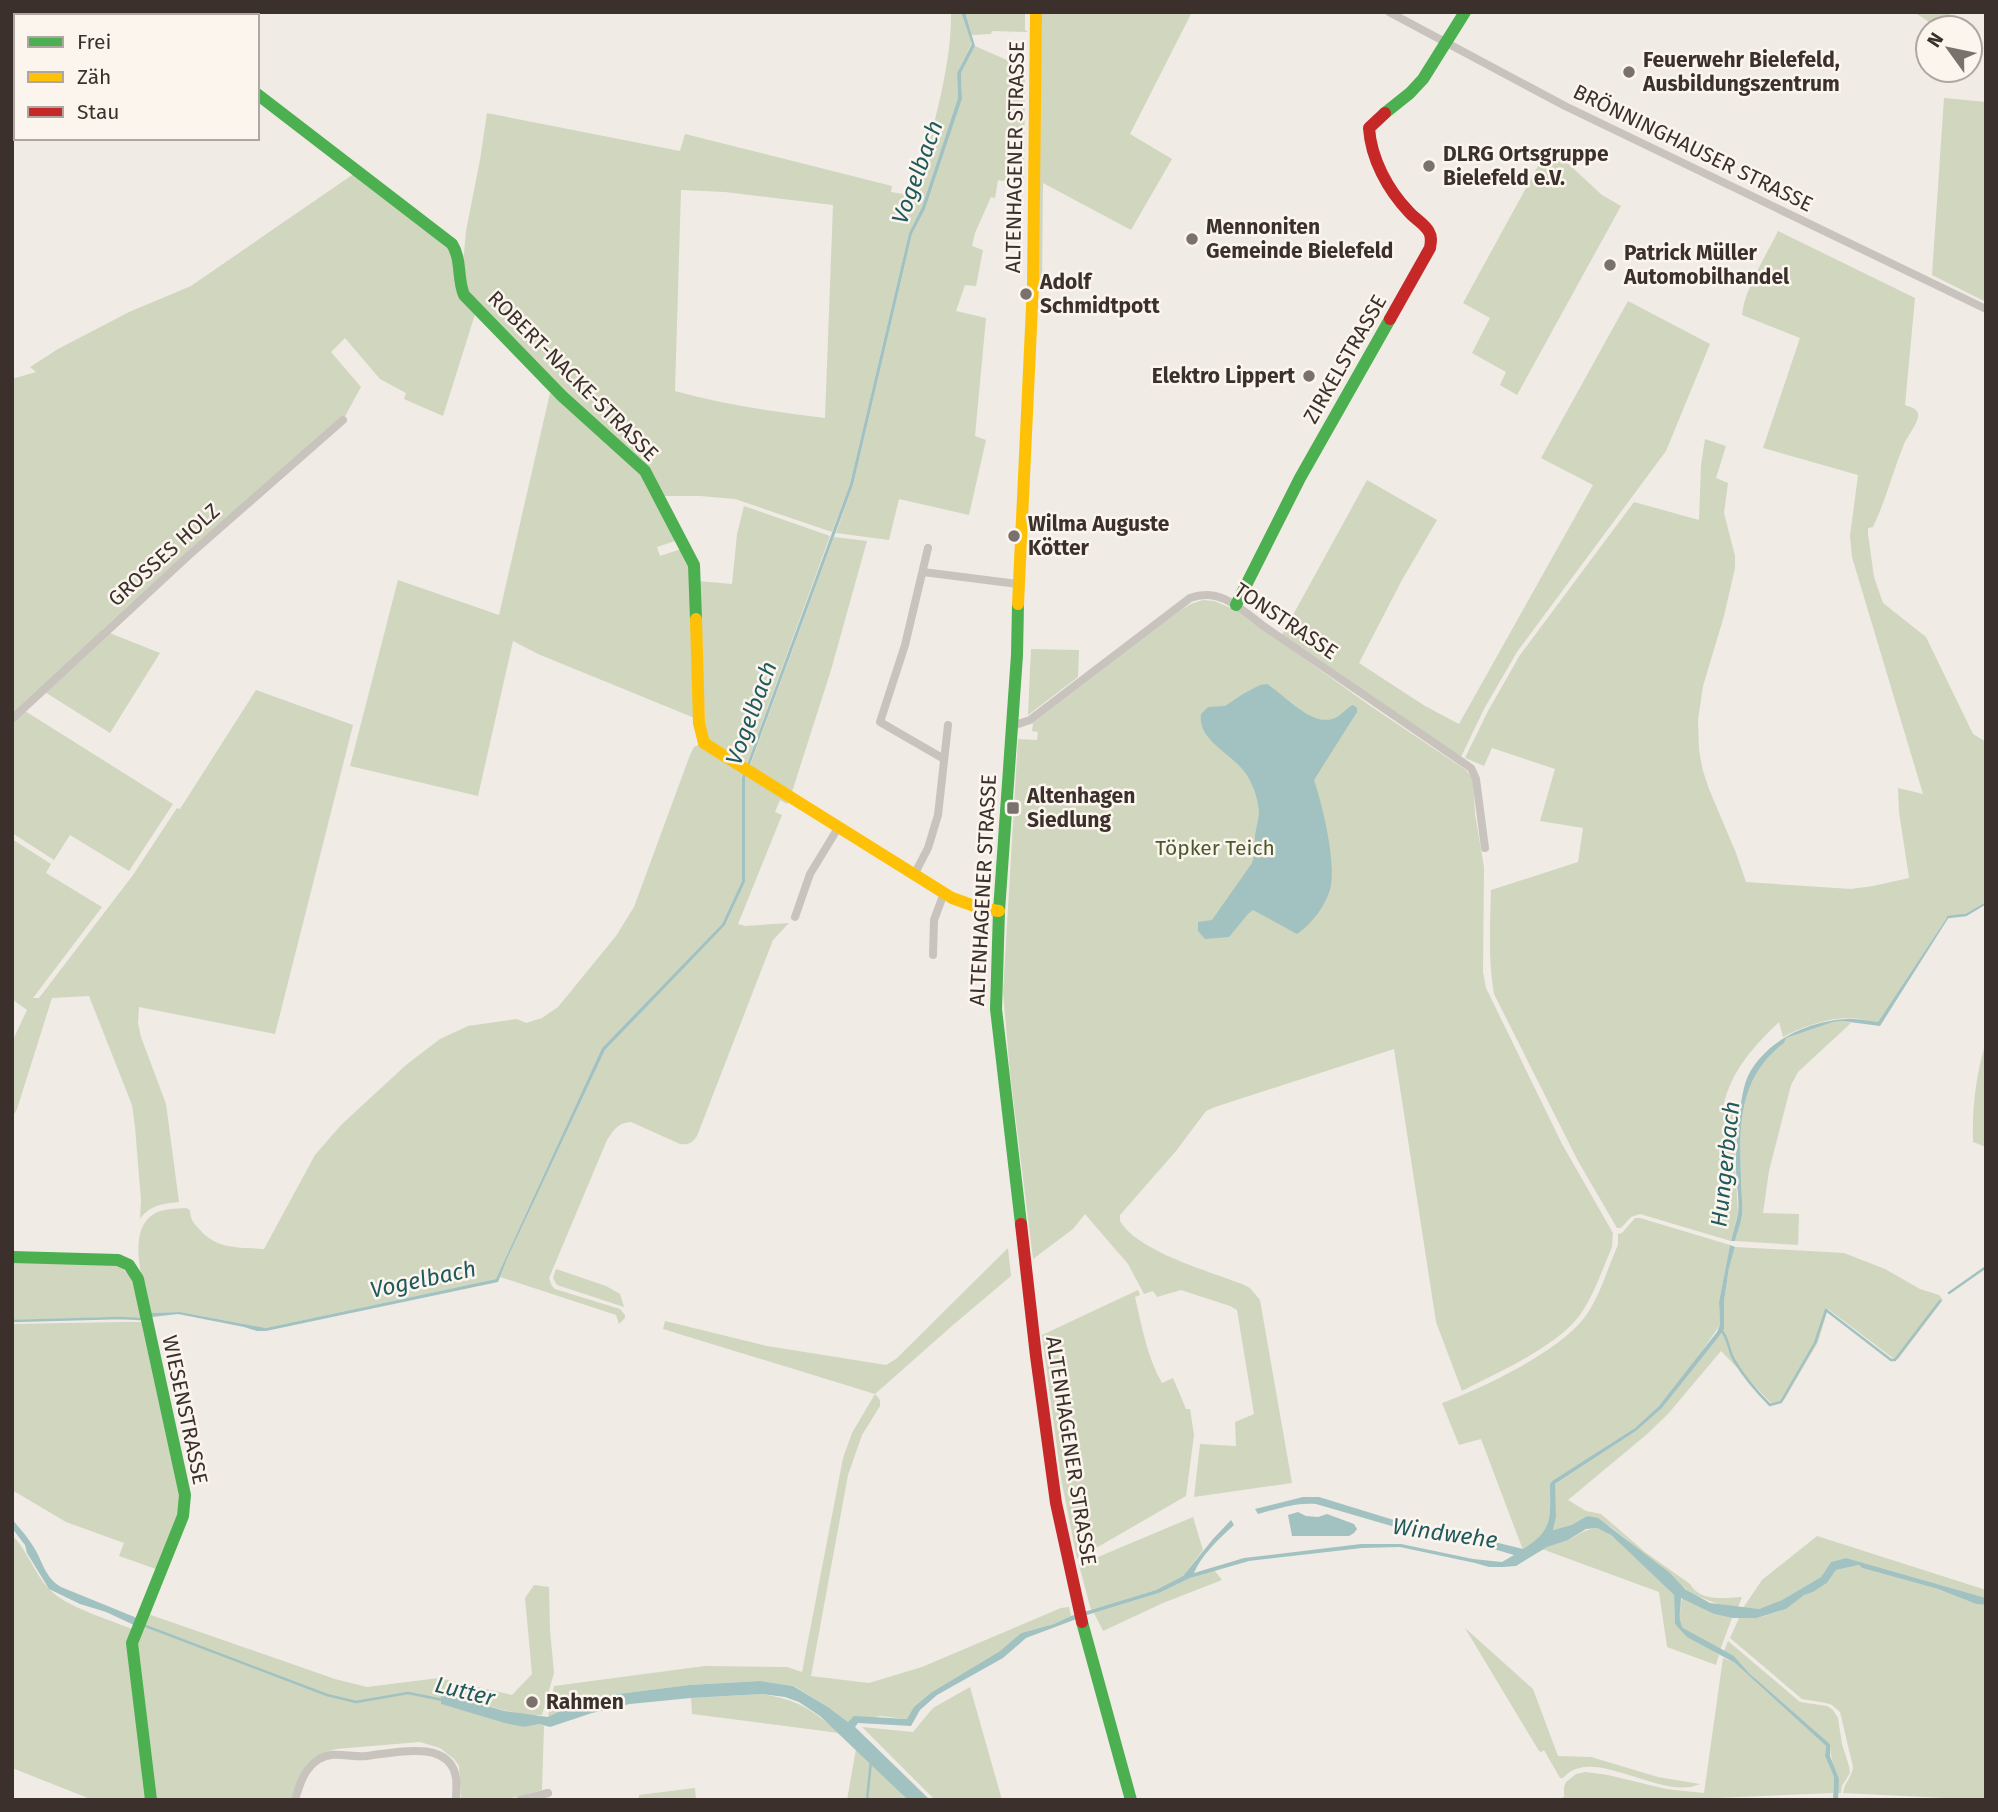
<svg xmlns="http://www.w3.org/2000/svg" width="1998" height="1812" font-family="'Fira Sans',sans-serif">
  <rect width="100%" height="100%" fill="#f0ebe5"/>
  <path fill="#d1d6bf" fill-rule="evenodd" d="M951 12H961L972 43 957 73 958 98 922 207 909 233 850 484 832 532 735 499 700 496H662L559 387 466 292 463 264 466 231 480 160 487 113 680 151 685 134 892 186 891 192 915 196C929 139 952 71 951 12ZM681 190 725 192 833 205 825 418C774 412 725 405 675 391Z
    M965 12H1025V30L1028 32 992 31 991 34 972 35Z
    M1040 12H1192L1130 134 1172 159 1131 230 1043 183 1042 287 1039 285Z
    M1914 12H1950L1949 28H1938Z
    M975 46 1025 68 1024 185 998 180 995 198 991 197 975 233 972 246 983 250 976 286 965 285 956 311 986 318 975 436 986 440 969 515 899 499 889 540 836 533 853 485 912 234 925 209 962 99 961 73Z
    M1944 98 1986 102V302L1932 275Z
    M1549 146 1602 195 1621 206 1517 395 1500 385 1506 372 1472 353 1490 318 1463 303Z
    M355 173 451 246 476 311 443 416 404 399 406 393 380 379 345 338 331 352 361 387 344 418 190 549 102 630 160 653 110 733 40 689 12 714V379L36 372 30 367 58 349 129 312 191 286Z
    M1778 231 1915 298 1905 405C1910 407 1917 408 1918 414 1920 420 1907 437 1904 444 1893 471 1886 500 1873 527L1868 528V534L1874 577 1883 603 1926 637 1973 734 1986 742V901L1964 915 1948 916 1878 1022C1868 1021 1858 1018 1849 1018 1827 1018 1802 1027 1783 1037L1779 1022C1753 1047 1731 1071 1723 1107L1741 1112 1737 1135 1735 1163 1738 1213 1731 1241 1640 1214 1631 1217 1621 1228H1617L1578 1161 1494 994C1488 960 1490 925 1491 890L1578 862 1583 828 1540 821 1555 769 1492 748 1484 766 1465 758 1488 711 1520 655 1634 502 1699 520 1701 465 1705 439 1726 446 1716 478 1728 483 1724 513 1735 556V568L1724 616 1703 686 1698 720 1699 750 1703 771 1709 789 1736 853 1746 882 1851 889 1873 886 1909 878 1899 812 1898 788 1923 794 1852 557 1850 536 1858 475 1763 448 1800 338 1742 315C1744 290 1767 254 1778 231Z
    M1628 301 1710 344 1666 451 1517 652 1484 709 1461 757C1400 717 1343 674 1282 635L1367 480 1437 520 1402 580 1359 663 1425 706 1459 724 1593 485 1541 458Z
    M550 393 597 430 643 473 678 540 657 547 660 556 684 548 692 565 697 719 538 654 513 641 478 796 350 766 398 580 499 615Z
    M744 506 830 536 745 769 706 741 698 581 732 584 737 534Z
    M834 537 867 541 831 670 791 795 748 771Z
    M1203 600 1214 601 1236 610 1369 705 1466 770 1473 780 1475 814 1484 867 1483 972 1486 988 1562 1144 1613 1233 1612 1247C1602 1270 1594 1295 1580 1315 1555 1348 1498 1372 1462 1391L1436 1322 1394 1049 1215 1107 1206 1111 1176 1151 1120 1215V1221C1137 1251 1208 1271 1242 1284L1250 1288 1260 1300 1292 1483 1194 1497 1200 1444 1236 1446 1235 1422 1254 1414 1237 1310 1230 1306 1181 1290 1157 1297 1153 1291 1144 1294 1128 1264 1085 1214 1073 1229 1033 1259 1010 1073 1003 992 1018 739 1037 740 1038 732 1032 731 1033 723 1181 610 1191 604Z
    M1031 649 1079 650 1078 677 1028 715Z
    M256 690 353 725 275 1034 139 1007 138 1023 141 1037 166 1104 179 1202C162 1204 150 1205 140 1219L141 1200 135 1127 132 1105 89 996 52 998 17 1109 12 1118V1042L27 1010 12 999V839L51 864 46 873 102 907 33 998H39L133 875 177 808 180 809Z
    M25 711 173 804 129 871 70 835 54 860 12 833V723Z
    M702 743 744 772 742 778V881L722 924 602 1048 496 1279 266 1328 180 1312 151 1313C144 1287 125 1231 154 1214 163 1208 176 1209 186 1208L190 1210C190 1219 194 1224 200 1230 218 1250 238 1247 264 1249L315 1155 341 1125 406 1065 440 1039 468 1026 517 1019 526 1023 542 1018 558 1007 616 936 634 907 690 755 694 747Z
    M747 774 788 802 787 804 780 800 775 812 782 815 738 924 745 926 789 923 773 940 697 1136C692 1143 689 1145 680 1144L631 1122C617 1123 614 1130 607 1140L549 1278 552 1286 555 1289 620 1309 625 1315V1318L619 1324 616 1315 500 1277 507 1259 605 1050 727 921 745 882V778Z
    M1842 1021 1851 1023 1798 1072 1791 1085 1769 1171 1763 1213 1799 1214 1798 1245 1735 1241C1737 1233 1741 1224 1742 1215 1743 1203 1741 1189 1741 1177 1739 1124 1739 1077 1784 1043L1785 1038 1833 1022Z
    M1986 1041V1147L1973 1142C1972 1105 1976 1076 1986 1041Z
    M1635 1218H1640L1730 1245 1719 1302 1720 1325 1682 1380 1659 1406 1635 1428 1552 1481 1550 1484C1550 1518 1554 1530 1523 1550L1481 1439 1459 1445 1442 1403C1483 1388 1563 1350 1587 1314 1601 1293 1608 1267 1618 1245V1234L1622 1233Z
    M1735 1247 1844 1253 1885 1269 1920 1289 1939 1295 1943 1300 1898 1359H1894L1828 1309 1818 1342 1784 1400 1772 1404 1721 1351 1668 1414 1646 1435 1568 1500 1586 1511 1601 1514 1645 1552 1690 1584C1700 1602 1724 1598 1742 1597L1738 1607C1684 1604 1652 1557 1612 1528 1605 1523 1595 1520 1587 1516L1572 1526 1553 1530 1556 1517 1554 1485 1636 1431 1662 1408 1717 1339 1723 1329 1724 1301 1729 1268Z
    M1008 1248 1011 1276 953 1325 875 1394 880 1400V1406L862 1435 848 1475 811 1676 869 1683 922 1667 1061 1608 1069 1607 1071 1616 1054 1624 1021 1633 1000 1651 932 1692 907 1719 881 1716 848 1722 828 1707 794 1686 760 1681 689 1685 610 1695 548 1717 554 1686 705 1666 787 1667 802 1672 843 1458 852 1433 875 1394 663 1329 665 1321 767 1346 886 1365 896 1359Z
    M12 1263 115 1264C138 1276 136 1296 141 1319L120 1317 12 1320Z
    M556 1269 606 1286 620 1294 624 1307 557 1285 553 1278Z
    M1138 1290 1140 1295 1135 1297C1142 1327 1147 1357 1162 1383L1173 1378 1186 1409H1190L1194 1435 1186 1496 1077 1559 1061 1478 1042 1335Z
    M121 1322H141L181 1503V1507L156 1569 119 1556 124 1543 66 1522 12 1490V1324Z
    M1193 1517 1203 1550 1183 1576 1156 1590 1091 1610 1079 1565Z
    M1597 1528 1611 1535 1674 1595 1675 1624 1719 1655 1716 1665 1667 1647 1659 1592 1542 1549C1551 1544 1561 1543 1570 1539 1580 1534 1585 1529 1597 1528Z
    M12 1535C28 1551 34 1573 49 1589 66 1607 108 1619 132 1629L146 1800H93L12 1768Z
    M1817 1536 1986 1590V1598L1846 1558 1831 1562 1821 1577 1782 1600 1759 1609 1743 1608 1762 1580Z
    M1859 1565 1862 1568 1938 1589 1976 1604 1986 1605V1800L1843 1793C1844 1783 1852 1777 1853 1767L1840 1712 1832 1705 1826 1703 1802 1699 1730 1638 1739 1618H1758L1786 1609 1804 1594 1813 1592 1827 1583 1836 1570Z
    M1214 1570 1222 1580 1163 1603 1103 1631 1094 1613 1159 1593 1190 1578Z
    M534 1585 549 1587 550 1630 554 1673 542 1715H525L486 1706 441 1704 524 1727 539 1724 544 1726 542 1790 504 1800H461L459 1766 454 1759 440 1748 420 1742 336 1749C304 1757 301 1772 291 1800H153L136 1645 148 1614 335 1679 367 1687 439 1678 512 1695 532 1674 525 1598Z
    M1682 1597 1714 1614 1732 1618 1720 1650 1683 1628 1679 1620Z
    M1465 1628 1533 1689 1558 1756 1591 1757 1658 1777 1700 1784C1661 1802 1593 1743 1563 1778H1560L1544 1750 1541 1752 1539 1751Z
    M1728 1641 1800 1702 1827 1706 1833 1710 1838 1718 1842 1744 1849 1766 1850 1773 1842 1786 1841 1793H1838C1839 1773 1830 1763 1830 1744L1749 1673 1734 1656 1724 1651Z
    M1723 1658 1735 1663 1826 1746 1825 1756 1834 1777 1833 1793 1667 1800H1556L1564 1797V1787L1566 1782 1576 1774 1585 1772 1608 1775 1666 1789 1704 1793Z
    M970 1687 1002 1800H935L862 1727 913 1732 933 1708Z
    M762 1694C798 1700 812 1709 839 1733L692 1714 691 1698Z
    M856 1749 908 1800H847Z
    M695 1788 696 1800H639V1795Z"/>
  <path fill="#a1c2c1" d="M961 12H965L975 46 961 73 962 99 925 209 912 234 853 485 745 778V882L725 925 605 1050 507 1259 498 1282 266 1331H257L244 1327 178 1314 152 1317 151 1313 180 1312 266 1328 496 1279 602 1048 722 924 742 881V778L850 484 909 233 922 207 958 98 957 73 972 44Z
    M1267 684C1285 695 1312 728 1335 718 1342 715 1346 708 1353 705L1357 708V712L1314 780C1323 807 1335 857 1331 885 1328 903 1312 924 1297 934L1253 910 1248 914 1229 937 1205 939 1198 931V922L1212 920 1252 863C1256 853 1255 846 1255 836 1256 828 1258 821 1259 814 1259 802 1254 787 1248 777 1235 754 1197 742 1201 714L1208 707 1225 706 1243 694 1260 685Z
    M1948 916 1955 917H1949L1880 1026 1842 1021 1833 1022 1786 1038 1784 1043C1739 1077 1739 1124 1741 1177 1741 1189 1743 1203 1742 1215 1741 1224 1737 1233 1735 1241H1731C1733 1232 1736 1223 1738 1214 1740 1197 1735 1178 1736 1161 1736 1142 1740 1092 1748 1076 1765 1041 1808 1021 1846 1019 1856 1018 1867 1021 1878 1022Z
    M1730 1245 1735 1247 1729 1268 1724 1301V1329L1717 1339 1662 1408 1636 1431 1555 1484 1556 1517 1553 1530 1572 1525 1587 1516 1598 1518 1670 1573 1685 1589 1710 1603 1759 1609 1782 1600 1821 1577 1831 1562 1846 1558 1986 1598V1605L1976 1604 1938 1589 1862 1568 1859 1565 1836 1570 1827 1583 1813 1592 1804 1595 1786 1609 1757 1618H1732L1714 1614 1681 1598C1681 1611 1677 1617 1683 1628L1734 1656 1749 1673 1830 1744V1756L1839 1779 1838 1800H1833L1834 1777 1825 1756 1826 1746 1735 1663 1687 1637 1675 1624 1674 1595 1611 1535 1597 1528 1586 1529 1568 1540 1547 1547 1516 1566 1503 1567H1489L1475 1563 1400 1547 1362 1548 1249 1561 1190 1578 1159 1593 1087 1615 1026 1638 1003 1658 937 1695 920 1710 911 1726 858 1723 855 1727 930 1800H908L820 1716 799 1702 785 1697 762 1694 691 1698 630 1704 592 1713 550 1727 539 1724 524 1727 505 1723 441 1704V1694L505 1711 548 1717 569 1707 610 1695 689 1685 760 1681 793 1686 828 1707 848 1722 854 1716 907 1719 914 1707 932 1692 1000 1651 1021 1633 1054 1624 1071 1616 1156 1590 1183 1576 1213 1539 1231 1520 1234 1525C1219 1539 1202 1554 1194 1573L1244 1558 1361 1544H1401L1473 1559 1502 1562 1514 1555 1470 1542 1395 1527 1316 1504C1296 1502 1277 1509 1258 1514L1255 1509 1303 1497H1319L1397 1521 1478 1538 1523 1549C1554 1530 1550 1517 1550 1484L1552 1481 1635 1428 1659 1406 1717 1332 1720 1325 1719 1302Z
    M1298 1512 1306 1516 1318 1517 1327 1514 1354 1524 1357 1529 1354 1533 1349 1536H1292L1288 1515Z
    M12 1519C19 1528 27 1536 33 1546 43 1561 44 1577 61 1587L137 1618 134 1625 106 1612 80 1604 49 1589 27 1553 25 1545 12 1528Z"/>
  <g fill="none" stroke-linecap="round" stroke-linejoin="round">
    <path stroke="#a1c2c1" stroke-width="2.5" d="M1948 917 1966 915 1986 903
      M1949 1293 1986 1267
      M12 1321 120 1318 140 1319
      M1720 1329C1729 1337 1728 1350 1734 1360 1744 1377 1756 1391 1770 1405L1781 1402 1815 1343 1826 1310 1891 1360H1895L1940 1301
      M143 1625 327 1695 356 1702 408 1693 443 1700
      M867 1800 871 1761"/>
    <path stroke="#c9c3be" stroke-width="8" d="M150 12 154 16
      M1389 12 1565 106 1986 309
      M928 548 905 645 880 722 944 759
      M923 572 1018 584
      M12 719 188 556 343 420
      M1012 726 1030 720 1190 598C1219 587 1240 608 1262 625L1471 768 1476 779 1485 848
      M914 875 928 848 938 815 948 725
      M795 917 810 874 838 828
      M933 955 934 920 944 893
      M295 1800C300 1783 304 1769 319 1759 334 1750 350 1758 367 1756 393 1753 450 1738 456 1778 457 1785 456 1793 456 1800
      M520 1800 548 1793"/>
    <path stroke="#4caf50" stroke-width="12" d="M257 94 452 244C462 260 457 278 464 295L562 396 645 471 694 565 696 619
      M1385 113 1410 93 1423 79 1465 12
      M1018 604 1017 655 999 911 996 1009 1021 1224
      M1236 605 1300 478 1390 319
      M12 1257 118 1260 129 1265 138 1279 185 1495 183 1516 132 1643 151 1800
      M1082 1622 1131 1800"/>
    <path stroke="#ffc107" stroke-width="12" d="M1018 604 1033 285 1036 12
      M696 619 699 723 704 743 952 898 980 908 999 911"/>
    <path stroke="#c62828" stroke-width="12" d="M1385 113 1369 128C1371 159 1388 190 1409 212 1415 219 1425 224 1429 232 1432 237 1431 242 1430 248L1390 319
      M1021 1224 1036 1356 1056 1503 1082 1622"/>
  </g>
  <g fill="#7a716c" stroke="#fbf5ee" stroke-width="2.5">
    <circle cx="1629" cy="72" r="7"/>
    <circle cx="1429" cy="166" r="7"/>
    <circle cx="1192" cy="239" r="7"/>
    <circle cx="1610" cy="265" r="7"/>
    <circle cx="1026" cy="294" r="7"/>
    <circle cx="1309" cy="376" r="7"/>
    <circle cx="1014" cy="536" r="7"/>
    <rect x="1006" y="801" width="14" height="14" rx="3.5"/>
    <circle cx="532" cy="1702" r="7"/>
  </g>
  <g text-anchor="middle" dominant-baseline="central" stroke-width="5" stroke-linejoin="round" paint-order="stroke">
    <g font-size="21" font-weight="bold" fill="#3b302b" stroke="#fbf5ee" text-anchor="start">
      <text x="1643" y="60">Feuerwehr Bielefeld,<tspan x="1643" dy="24">Ausbildungszentrum</tspan></text>
      <text x="1443" y="154">DLRG Ortsgruppe<tspan x="1443" dy="24">Bielefeld e.V.</tspan></text>
      <text x="1206" y="227">Mennoniten<tspan x="1206" dy="24">Gemeinde Bielefeld</tspan></text>
      <text x="1624" y="253">Patrick Müller<tspan x="1624" dy="24">Automobilhandel</tspan></text>
      <text x="1040" y="282">Adolf<tspan x="1040" dy="24">Schmidtpott</tspan></text>
      <text x="1295" y="376" text-anchor="end">Elektro Lippert</text>
      <text x="1028" y="524">Wilma Auguste<tspan x="1028" dy="24">Kötter</tspan></text>
      <text x="1027" y="796">Altenhagen<tspan x="1027" dy="24">Siedlung</tspan></text>
      <text x="546" y="1702">Rahmen</text>
    </g>
    <g font-size="21" fill="#3b302b" stroke="#fbf5ee">
      <text transform="translate(1693 148) rotate(26)">BRÖNNINGHAUSER STRASSE</text>
      <text transform="translate(1015 157) rotate(-89)">ALTENHAGENER STRASSE</text>
      <text transform="translate(1345 359) rotate(-60)">ZIRKELSTRASSE</text>
      <text transform="translate(573 376) rotate(45)">ROBERT-NACKE-STRASSE</text>
      <text transform="translate(164 555) rotate(-42)">GROSSES HOLZ</text>
      <text transform="translate(1286 621) rotate(34)">TONSTRASSE</text>
      <text transform="translate(983 890) rotate(-87)">ALTENHAGENER STRASSE</text>
      <text transform="translate(185 1410) rotate(78)">WIESENSTRASSE</text>
      <text transform="translate(1071 1451) rotate(81)">ALTENHAGENER STRASSE</text>
    </g>
    <g font-size="21" fill="#4a5a2e" stroke="#fbf5ee">
      <text x="1215" y="848">Töpker Teich</text>
    </g>
    <g font-size="23" font-style="italic" fill="#1f5a5e" stroke="#fbf5ee">
      <text transform="translate(917 172) rotate(-70)">Vogelbach</text>
      <text transform="translate(751 713) rotate(-70)">Vogelbach</text>
      <text transform="translate(1725 1164) rotate(-84)">Hungerbach</text>
      <text transform="translate(423 1279) rotate(-12)">Vogelbach</text>
      <text transform="translate(1445 1533) rotate(8)">Windwehe</text>
      <text transform="translate(465 1691) rotate(14)">Lutter</text>
    </g>
  </g>
  <rect width="1998" height="1812" fill="none" stroke="#3b302b" stroke-width="28"/>
  <rect x="14" y="14" width="245" height="126" fill="#fbf5ee" stroke="#aea6a0" stroke-width="2"/>
  <rect x="28" y="37" width="35" height="10" fill="#4caf50" stroke="#aea6a0" stroke-width="2"/>
  <text x="77" y="49" font-size="21" fill="#3b302b">Frei</text>
  <rect x="28" y="72" width="35" height="10" fill="#ffc107" stroke="#aea6a0" stroke-width="2"/>
  <text x="77" y="84" font-size="21" fill="#3b302b">Zäh</text>
  <rect x="28" y="107" width="35" height="10" fill="#c62828" stroke="#aea6a0" stroke-width="2"/>
  <text x="77" y="119" font-size="21" fill="#3b302b">Stau</text>
  <g transform="translate(1949 49) rotate(303)"><circle r="33" fill="#fbf5ee" stroke="#aea6a0" stroke-width="2"/>
  <path d="M0-5L12 26L0 18L-12 26Z" fill="#7a716c"/>
  <text y="-10" font-size="19" font-weight="bold" text-anchor="middle" fill="#3b302b">N</text>
  </g>
</svg>
